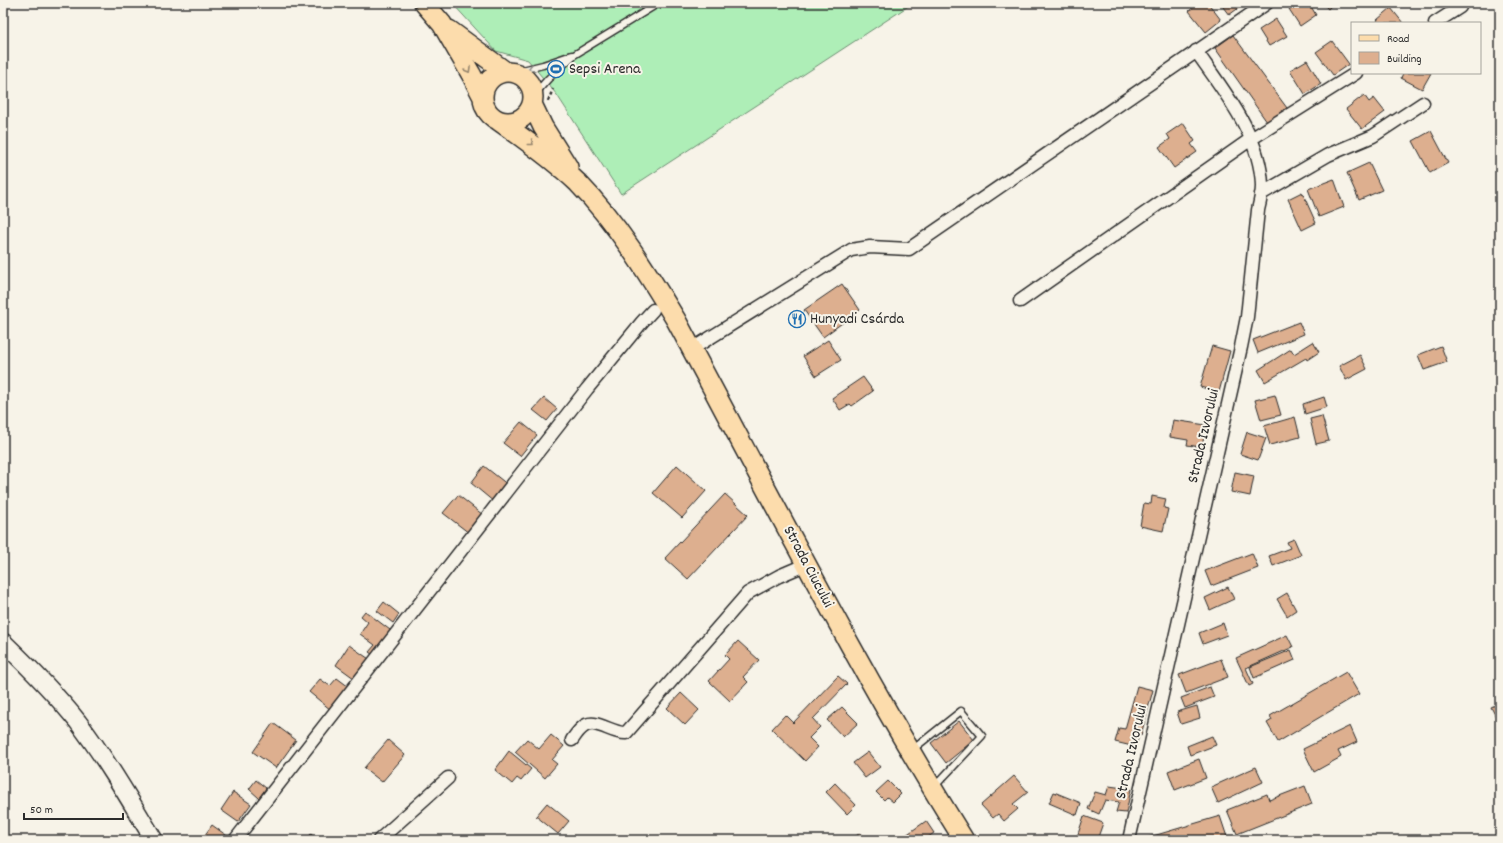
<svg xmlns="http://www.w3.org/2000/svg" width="1503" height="843" font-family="Dekko,sans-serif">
  <rect width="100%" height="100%" fill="#f7f3e8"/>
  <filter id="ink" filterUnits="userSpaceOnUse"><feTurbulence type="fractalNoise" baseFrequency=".025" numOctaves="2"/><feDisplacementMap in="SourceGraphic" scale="8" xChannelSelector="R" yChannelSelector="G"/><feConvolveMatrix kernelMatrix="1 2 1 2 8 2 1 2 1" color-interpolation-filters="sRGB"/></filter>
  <g filter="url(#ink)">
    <path fill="#aeeeb7" stroke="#6c8c71" d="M452 3H913L621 194 557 95 528 60 496 51Z"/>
    <path fill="#ddaf8f" stroke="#2b2b2b" d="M1198 3H1208L1221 20 1206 32 1189 11Z
      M1220 3H1244V4L1229 15Z
      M1297 3H1309L1316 15 1300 26 1289 9Z
      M1322 3H1334L1328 9Z
      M1391 8 1403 23H1379L1377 20Z
      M1276 19 1287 36 1269 46 1259 30Z
      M1233 35 1287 108 1267 122 1215 48Z
      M1332 41 1349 64 1333 75 1316 52Z
      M1307 60 1321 84 1305 94 1290 70Z
      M1403 73H1431L1422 89 1401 78Z
      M1364 95 1369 102 1374 98 1385 112 1362 129 1346 109Z
      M1183 123 1195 141 1191 144 1197 152 1174 168 1159 147 1170 139 1167 134Z
      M1431 131 1448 163 1430 173 1413 141Z
      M1369 163 1382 190 1359 200 1347 173Z
      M1334 179 1344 207 1319 217 1308 189Z
      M1302 192 1316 223 1302 230 1288 199Z
      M842 284 860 310 823 337 804 310Z
      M1299 322 1304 334 1258 353 1253 340Z
      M828 340 841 360 816 376 803 356Z
      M1313 342 1319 352 1307 360 1306 358 1265 382 1258 370 1291 349 1294 354Z
      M1212 346 1230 351 1219 392 1200 387Z
      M1441 346 1447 362 1424 370 1418 355Z
      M1360 355 1367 369 1346 380 1339 366Z
      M863 377 873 391 852 406 850 404 840 410 832 398Z
      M1275 395 1281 415 1261 420 1255 400Z
      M1324 397 1327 407 1305 414 1303 404Z
      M544 398 557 409 547 421 533 410Z
      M1322 416 1329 441 1316 444 1310 419Z
      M1295 417 1300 437 1270 445 1264 426Z
      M1173 420 1206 425 1202 447 1187 445 1188 440 1170 437Z
      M521 422 537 435 520 456 503 443Z
      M1247 432 1266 438 1258 460 1240 454Z
      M677 465 706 491 682 518 653 493Z
      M484 466 508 485 494 502 471 483Z
      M1235 472 1254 476 1250 496 1231 492Z
      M725 494 748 515 688 579 665 558Z
      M458 495 483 515 469 533 443 513Z
      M1152 496 1166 499 1164 508 1168 509 1163 531 1140 526 1144 503 1151 504Z
      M1294 539 1301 555 1273 566 1269 556 1290 548 1287 542Z
      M1252 553 1258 568 1211 586 1205 571Z
      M1228 587 1234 599 1210 610 1205 598Z
      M1287 593 1296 610 1287 616 1277 599Z
      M384 602 399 614 393 623 377 611Z
      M365 611 394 633 376 657 369 652 375 645 360 634 368 622 361 616Z
      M1223 623 1227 635 1203 644 1199 633Z
      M1287 635 1293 647 1246 668 1253 684 1249 686 1236 658Z
      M738 641 759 660 743 677 748 682 730 701 709 681 729 659 725 655Z
      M349 645 372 661 358 681 336 665Z
      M1291 650 1295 660 1254 678 1250 667Z
      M1221 659 1228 677 1186 693 1179 675Z
      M1346 672 1359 694 1278 742 1267 723 1272 720 1270 716Z
      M838 676 847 684 813 719 820 727 809 738 818 747 805 761 772 729 785 715 793 723Z
      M337 678 349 687 331 710 309 692 320 679 330 686Z
      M1137 686 1153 690 1141 735 1139 734 1136 747 1115 742 1119 728 1125 729Z
      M1210 687 1214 697 1185 708 1181 698Z
      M681 693 699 710 685 725 667 708Z
      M1500 703V725L1491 707Z
      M1197 706 1200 718 1181 724 1177 712Z
      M842 707 858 723 843 737 827 720Z
      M959 721 974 740 946 763 931 743Z
      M273 723 296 740 276 768 253 752Z
      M1350 726 1357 742 1338 751 1341 757 1314 772 1303 749Z
      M551 735 564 746 552 760 557 764 545 778 515 752 527 739 539 749Z
      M1212 736 1216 745 1190 755 1187 746Z
      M388 740 405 755 382 782 364 768Z
      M509 751 531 769 521 781 517 778 512 784 495 770Z
      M868 752 880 767 865 778 853 763Z
      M1199 759 1206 778 1175 790 1168 771Z
      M1256 767 1263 782 1218 803 1211 787Z
      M1014 776 1028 792 1013 804 1018 809 1004 821 998 814 993 818 981 805Z
      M256 780 266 788 259 798 249 789Z
      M888 781 901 794 893 802 887 797 884 800 876 792Z
      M835 783 856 805 847 814 826 792Z
      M1109 786 1131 789 1126 813 1116 812 1119 802 1105 800 1099 814 1088 809 1095 792 1106 795Z
      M1305 786 1312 804 1237 834 1227 810 1267 794 1269 800Z
      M233 792 251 804 238 822 221 810Z
      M1054 792 1081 803 1077 815 1049 803Z
      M547 803 569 821 558 834 536 816Z
      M1084 816 1103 823 1097 840H1076Z
      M1220 816 1228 840H1226L1143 839Z
      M926 821 934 833 924 840H899Z
      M212 825 230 838 229 840 202 839Z
      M860 833 865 840H851Z
      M311 834 318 840H306Z"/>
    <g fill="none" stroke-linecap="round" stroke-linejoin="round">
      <g stroke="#2b2b2b" stroke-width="9">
        <path id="lane" d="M514 72 543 65 572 55
          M533 96 548 79 574 55 659 3
          M912 750 961 711 982 736 935 786"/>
      </g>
      <g stroke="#2b2b2b" stroke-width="15">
        <path id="street" d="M1435 23 1460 7
          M1261 194 1328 155 1373 136 1423 103
          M1020 301 1251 139 1356 73
          M692 349 851 250 870 247 909 249 1267 3
          M572 740C575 736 578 731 582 728 594 716 611 734 626 733L748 593 779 576 807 564
          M235 840 587 389 642 322 653 310
          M379 840 448 778
          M1129 840 1241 347 1247 317 1258 210C1260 202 1262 194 1262 186 1261 136 1223 90 1196 51"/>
      </g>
      <g stroke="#2b2b2b" stroke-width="20">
        <path id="secondary" d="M3 642C29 667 55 693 78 722 106 759 130 800 154 840"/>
      </g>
      <g stroke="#2b2b2b" stroke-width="22">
        <path id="primary" d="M424 3 442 24 471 74 483 97
          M449 30 506 72
          M483 97a25 25 0 1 1 50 0a25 25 0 1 1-50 0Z
          M532 104 543 127 568 167
          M499 121C526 140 554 160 578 183 617 223 647 272 676 320 770 494 859 672 964 840"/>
      </g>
      <path stroke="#2b2b2b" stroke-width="2.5" stroke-dasharray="3 3" stroke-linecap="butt" d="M548 101 553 89"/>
      <use href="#lane" stroke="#f7f3e8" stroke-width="6"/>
      <use href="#street" stroke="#f7f3e8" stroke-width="12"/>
      <use href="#secondary" stroke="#f7f3e8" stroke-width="17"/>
      <use href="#primary" stroke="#fcdcac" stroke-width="19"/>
    </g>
    <defs><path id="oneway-chevron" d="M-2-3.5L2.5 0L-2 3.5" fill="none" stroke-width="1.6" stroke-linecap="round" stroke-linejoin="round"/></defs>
    <use stroke="#918f8a" href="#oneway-chevron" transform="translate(531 68) rotate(166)"/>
    <g stroke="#94846c">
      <use href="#oneway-chevron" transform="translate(468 70) rotate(60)"/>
      <use href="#oneway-chevron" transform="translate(531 143) rotate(38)"/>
    </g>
  </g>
  <defs>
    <g id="stadium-ring" transform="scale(0.9)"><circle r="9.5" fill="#f7f3e8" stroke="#1f6fb2" stroke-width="1.5"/><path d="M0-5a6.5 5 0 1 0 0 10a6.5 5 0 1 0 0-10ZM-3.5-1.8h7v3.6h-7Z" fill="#1f6fb2"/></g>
    <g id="restaurant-ring" transform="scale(0.9)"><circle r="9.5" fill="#f7f3e8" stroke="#1f6fb2" stroke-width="1.5"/><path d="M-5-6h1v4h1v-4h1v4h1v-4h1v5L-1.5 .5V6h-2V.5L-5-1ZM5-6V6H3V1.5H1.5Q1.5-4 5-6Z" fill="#1f6fb2"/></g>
  </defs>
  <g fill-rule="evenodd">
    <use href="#stadium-ring" x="556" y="69"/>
    <use href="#restaurant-ring" x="797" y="319"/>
  </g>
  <g text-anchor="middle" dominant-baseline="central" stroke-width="4" stroke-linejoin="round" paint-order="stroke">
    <g font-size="16" fill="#2b2b2b" stroke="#f7f3e8" text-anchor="start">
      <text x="569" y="69">Sepsi Arena</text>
      <text x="810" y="319">Hunyadi Csárda</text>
    </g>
    <g font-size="16" fill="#2b2b2b" stroke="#f7f3e8">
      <text transform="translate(1204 436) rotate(-77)">Strada Izvorului</text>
      <text transform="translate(808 567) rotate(62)">Strada Ciucului</text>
      <text transform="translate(1132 752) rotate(-77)">Strada Izvorului</text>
    </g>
  </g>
  <rect width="1503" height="843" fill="none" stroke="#f7f3e8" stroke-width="16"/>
  <rect x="8" y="8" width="1487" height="827" fill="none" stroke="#2b2b2b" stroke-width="1.5" filter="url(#ink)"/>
  <rect x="1351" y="22" width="130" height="52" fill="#f7f3e8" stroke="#a5a39c"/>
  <rect x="1359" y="35" width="20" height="6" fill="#fcdcac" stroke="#a5a39c"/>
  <text x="1387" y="42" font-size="12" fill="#2b2b2b">Road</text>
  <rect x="1359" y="52" width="20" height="12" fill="#ddaf8f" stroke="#a5a39c"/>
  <text x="1387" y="62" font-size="12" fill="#2b2b2b">Building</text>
  <path d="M24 813v6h99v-6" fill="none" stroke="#2b2b2b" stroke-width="2"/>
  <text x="30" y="813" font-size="12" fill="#2b2b2b" stroke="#f7f3e8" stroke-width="3" paint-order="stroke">50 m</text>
</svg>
